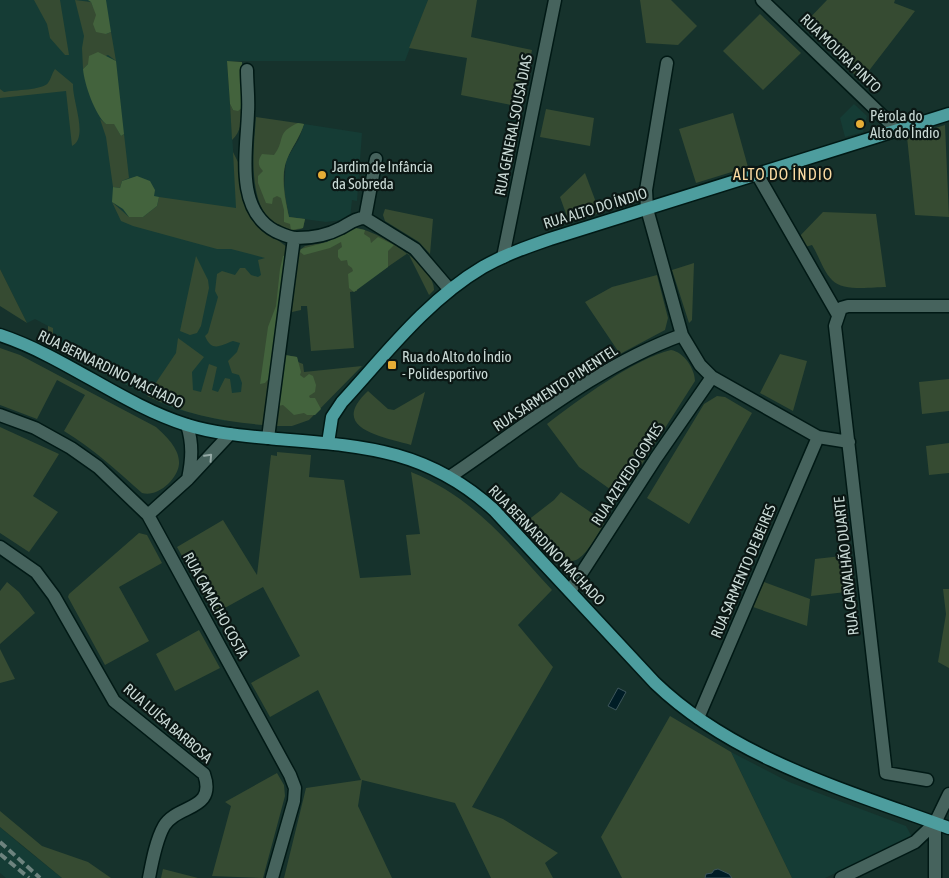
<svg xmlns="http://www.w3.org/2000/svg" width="949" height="878" font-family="'Asap Condensed',sans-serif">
  <rect width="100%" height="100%" fill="#16322c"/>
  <path fill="#153c35" d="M0 0H428L405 61H227L237 208 269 240 260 389 225 421 171 408 147 396 52 346 48 337V326L35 319 27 323 0 269Z
    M854 104 867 116 863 132 845 137 840 118Z
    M304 124 362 133 357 201 352 200 350 219 326 222 289 217 284 191 286 160 299 139Z
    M731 752 789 782 906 826 912 837 825 878H792Z
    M0 827 21 845 62 878H6L0 873Z"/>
  <path fill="#364b32" d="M34 0H60L69 55H65L50 38 47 24Z
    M75 0 91 2 106 34 111 32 116 61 108 55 88 64 83 69 82 48 84 36Z
    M428 0H477L471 37 532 50 521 107 461 95 467 58 409 48Z
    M640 0H671L697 26 678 45 646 43Z
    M827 0H895L894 3 915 11 861 81 804 24Z
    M760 14 801 53 763 90 723 51Z
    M55 69 73 84C72 101 89 137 72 146L66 91 0 98V89L4 92C14 90 43 90 48 83 51 79 52 73 55 69Z
    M230 104 233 110 243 107C242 119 241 132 232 140Z
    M546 109 594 118 590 146 540 137Z
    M733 113 748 167 696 183 679 129Z
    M256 117 304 124C300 137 292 147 287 159 280 176 286 200 289 217L305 219 303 228C296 231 288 231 281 227 245 212 254 147 256 117Z
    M100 119 106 124 114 123 121 136 124 134 129 178 122 181 120 188 113 187 106 137Z
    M945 125 949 217 915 215 907 137Z
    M233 152 239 164 240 179 267 232 287 247 264 425C223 422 184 414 147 396L176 353 178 338 204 357 192 372 193 390 201 392 209 364 217 367 212 390 218 392 225 378 230 379 232 393 241 392 242 383 239 375 232 373 228 361 237 352 240 343 233 341C221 345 212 353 205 336L208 333 218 297 215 291 217 274 222 271 235 275 240 268H245L251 275 258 277 261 275 258 260 265 258 231 249H217L133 226 121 221 112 202 129 217H143L157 206 159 197 236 208Z
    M585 173 600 213 569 222 560 197Z
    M385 209 433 219 430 254 419 242 385 221 383 215Z
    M823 212 876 214 886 287C872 287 843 292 832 280 823 271 819 256 812 245L802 248 797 239Z
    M355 228C376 229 435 266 434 290L429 295 408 253 357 288V291L350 292 354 348 311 351 307 306H301V310L292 312 288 310 296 253 305 246 327 242Z
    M196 256 208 280 209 288 201 326 197 333 190 335 180 331Z
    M694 263 692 320 689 323 672 270Z
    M0 269 27 323 0 306Z
    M657 275 668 318 665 330 620 354 585 302 612 287Z
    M48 326 53 328V341L55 344 137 390 52 346 48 337Z
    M0 348 20 355 156 427C166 436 180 449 179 464 178 479 157 498 142 493 117 471 94 449 64 431L85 395 57 380 37 419 0 405Z
    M671 350C684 352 695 369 695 381L621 497 579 467 547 424C578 400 634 359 671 350Z
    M780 354 807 361 793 411 760 393Z
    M285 355 297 357 298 362 303 364 304 372 362 366 309 420 292 426H275L277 413 279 412 278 406Z
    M949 379V411L922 414 919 382Z
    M368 391 388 409 394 410 425 392 411 445C384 437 327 429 368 391Z
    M717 396 725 397 752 413 689 524 647 498 704 404Z
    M0 427 59 454 33 496 58 512 29 552 0 533Z
    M949 443V473L929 475 926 446Z
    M277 452 311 455 309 477 344 480 360 578 411 575 406 535 420 534 411 472C473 497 508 542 552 590L518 625 553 667 472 807 503 819 558 853 545 863 553 878H491L455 803 362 780 358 806 392 878H284L306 788 361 780 318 690 270 717 251 683 300 656 263 587 214 614 177 547 223 520 257 575 271 455 277 456Z
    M561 492 605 522C598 533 589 552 578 559 559 570 535 535 523 524L554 500Z
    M139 533 147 535 162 563 119 587 149 641 105 665 68 597 69 594Z
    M851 555 855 591 811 596 815 559Z
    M7 582 19 592 35 613 0 644V591Z
    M764 582 810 599 807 626 753 607Z
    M943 589H949V668L938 662 946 614Z
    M199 630 220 668 175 691 156 654Z
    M0 649 15 679 0 683Z
    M670 716 731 752 792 878H622L601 837Z
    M277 773 284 785 285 796 263 878 212 876 231 806 225 802Z
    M0 811 42 846 88 862 111 878H62L0 827Z
    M163 869 198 878H161Z"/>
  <path fill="#43633d" d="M88 0H106L111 32 106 34 96 32 93 24 96 15 91 2Z
    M98 52 116 61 124 134 121 136 114 124H106C95 115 84 83 83 69L88 64 89 56Z
    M227 61 242 62 243 107 238 111 233 110 230 104Z
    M298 123 304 124C300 137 292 147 287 159 280 176 285 200 289 217L305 219 303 228 291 230 290 224 284 222V210L281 198 277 196 273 198 272 204 266 203 258 183V176L263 171C257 165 258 160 262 154L274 155C286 140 275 133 298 123Z
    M137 176 150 181 155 190 154 196 159 197 157 206 143 217H129L123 209 112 202 113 187 120 188 122 181Z
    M355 228 365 230 364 234 370 238 371 243 378 237 394 245 388 251V267L354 292 349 288 348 274 353 271 352 268 348 265 347 260 341 261 338 257V250L342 247 341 242 330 248 304 255 300 252 301 249 327 242Z
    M287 255 271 376 265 383 260 384 268 327 276 306 280 269 283 256Z
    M285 355 297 357 301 372 300 375 304 378 309 374 313 376 316 385 315 392 309 396 310 398H315L321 409 315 415H307L304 413 294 415 283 405 278 406 283 357Z"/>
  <path fill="#001d26" stroke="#3d565b" d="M618 688 626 692 616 710 608 706Z
    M718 869 729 874 732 878H705L706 874 712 873 714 870Z"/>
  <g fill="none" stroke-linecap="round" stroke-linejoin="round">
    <g stroke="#001915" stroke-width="15">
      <path id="minor" d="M762 0 897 130
        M667 63 646 190 647 209 682 335 700 365 712 377 818 437 849 442
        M247 70C247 84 249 98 248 112 247 149 234 209 275 231 282 234 289 238 297 238 311 238 328 235 341 228 349 224 355 218 365 218L376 159
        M757 174 838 315
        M365 218 415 249 450 290
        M503 257 555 0
        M0 415 35 428 71 448 98 467 148 515 290 775 295 788 294 801 272 878
        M187 425C193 444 192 459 188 479
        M268 438 294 238
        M451 476C525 426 597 366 682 335
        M148 515 188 479 230 434
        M0 547 36 572 54 596 114 701 204 774C217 811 177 804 164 826 156 840 152 862 149 878
        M570 591 656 458 712 377
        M698 718 818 437
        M927 780 886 773 835 326 841 308 848 306H949
        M935 823V878
        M841 878 915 842 935 823 949 794"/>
    </g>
    <g stroke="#001915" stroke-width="15">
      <path id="major" d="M0 335C66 357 121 404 187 425 216 434 247 436 277 439 363 446 427 449 494 510L655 683C734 759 848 791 949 828
        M328 443 332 417 342 402C385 355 427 300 483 267 504 255 527 247 550 239L949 114"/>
    </g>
    <use href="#minor" stroke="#46635d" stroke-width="12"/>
    <use href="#major" stroke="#4d9d9e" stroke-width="12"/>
    <path stroke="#6d837e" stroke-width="4" stroke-dasharray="8 4" stroke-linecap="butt" d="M0 842 40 878
      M0 854 29 878"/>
  </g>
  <defs><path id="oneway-chevron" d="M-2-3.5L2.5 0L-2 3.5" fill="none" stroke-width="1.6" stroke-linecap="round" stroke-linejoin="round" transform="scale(1.25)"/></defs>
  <use stroke="#95aaa6" href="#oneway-chevron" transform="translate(209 457) rotate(-47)"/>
  <g fill="#e6ad36" stroke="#0b1714" stroke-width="2">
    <circle cx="860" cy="124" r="5"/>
    <circle cx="322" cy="175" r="5"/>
    <rect x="387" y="360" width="10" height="10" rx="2.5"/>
  </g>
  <g text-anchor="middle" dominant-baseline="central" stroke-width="4.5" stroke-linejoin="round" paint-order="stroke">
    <g font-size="15" fill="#cadad6" stroke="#0b1714">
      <text transform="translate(841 53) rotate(44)">RUA MOURA PINTO</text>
      <text transform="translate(513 125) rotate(-79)">RUA GENERAL SOUSA DIAS</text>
      <text transform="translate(595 208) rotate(-17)">RUA ALTO DO ÍNDIO</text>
      <text transform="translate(111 369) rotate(26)">RUA BERNARDINO MACHADO</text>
      <text transform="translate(555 388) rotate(-33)">RUA SARMENTO PIMENTEL</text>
      <text transform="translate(627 474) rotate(-57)">RUA AZEVEDO GOMES</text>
      <text transform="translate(547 545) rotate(46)">RUA BERNARDINO MACHADO</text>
      <text transform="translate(846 566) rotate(-96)">RUA CARVALHÃO DUARTE</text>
      <text transform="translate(743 571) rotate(-67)">RUA SARMENTO DE BEIRES</text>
      <text transform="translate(216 605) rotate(61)">RUA CAMACHO COSTA</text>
      <text transform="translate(168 723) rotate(41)">RUA LUÍSA BARBOSA</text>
    </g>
    <g font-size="15" fill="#cadad6" stroke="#0b1714" text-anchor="start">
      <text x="870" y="115">Pérola do<tspan x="870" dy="17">Alto do Índio</tspan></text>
      <text x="332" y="166">Jardim de Infância<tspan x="332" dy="17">da Sobreda</tspan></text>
      <text x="402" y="356">Rua do Alto do Índio<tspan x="402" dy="17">- Polidesportivo</tspan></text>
    </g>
    <g font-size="16" letter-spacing="1" fill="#fadaa2" stroke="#0b1714">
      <text x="783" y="174">ALTO DO ÍNDIO</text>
    </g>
  </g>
</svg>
